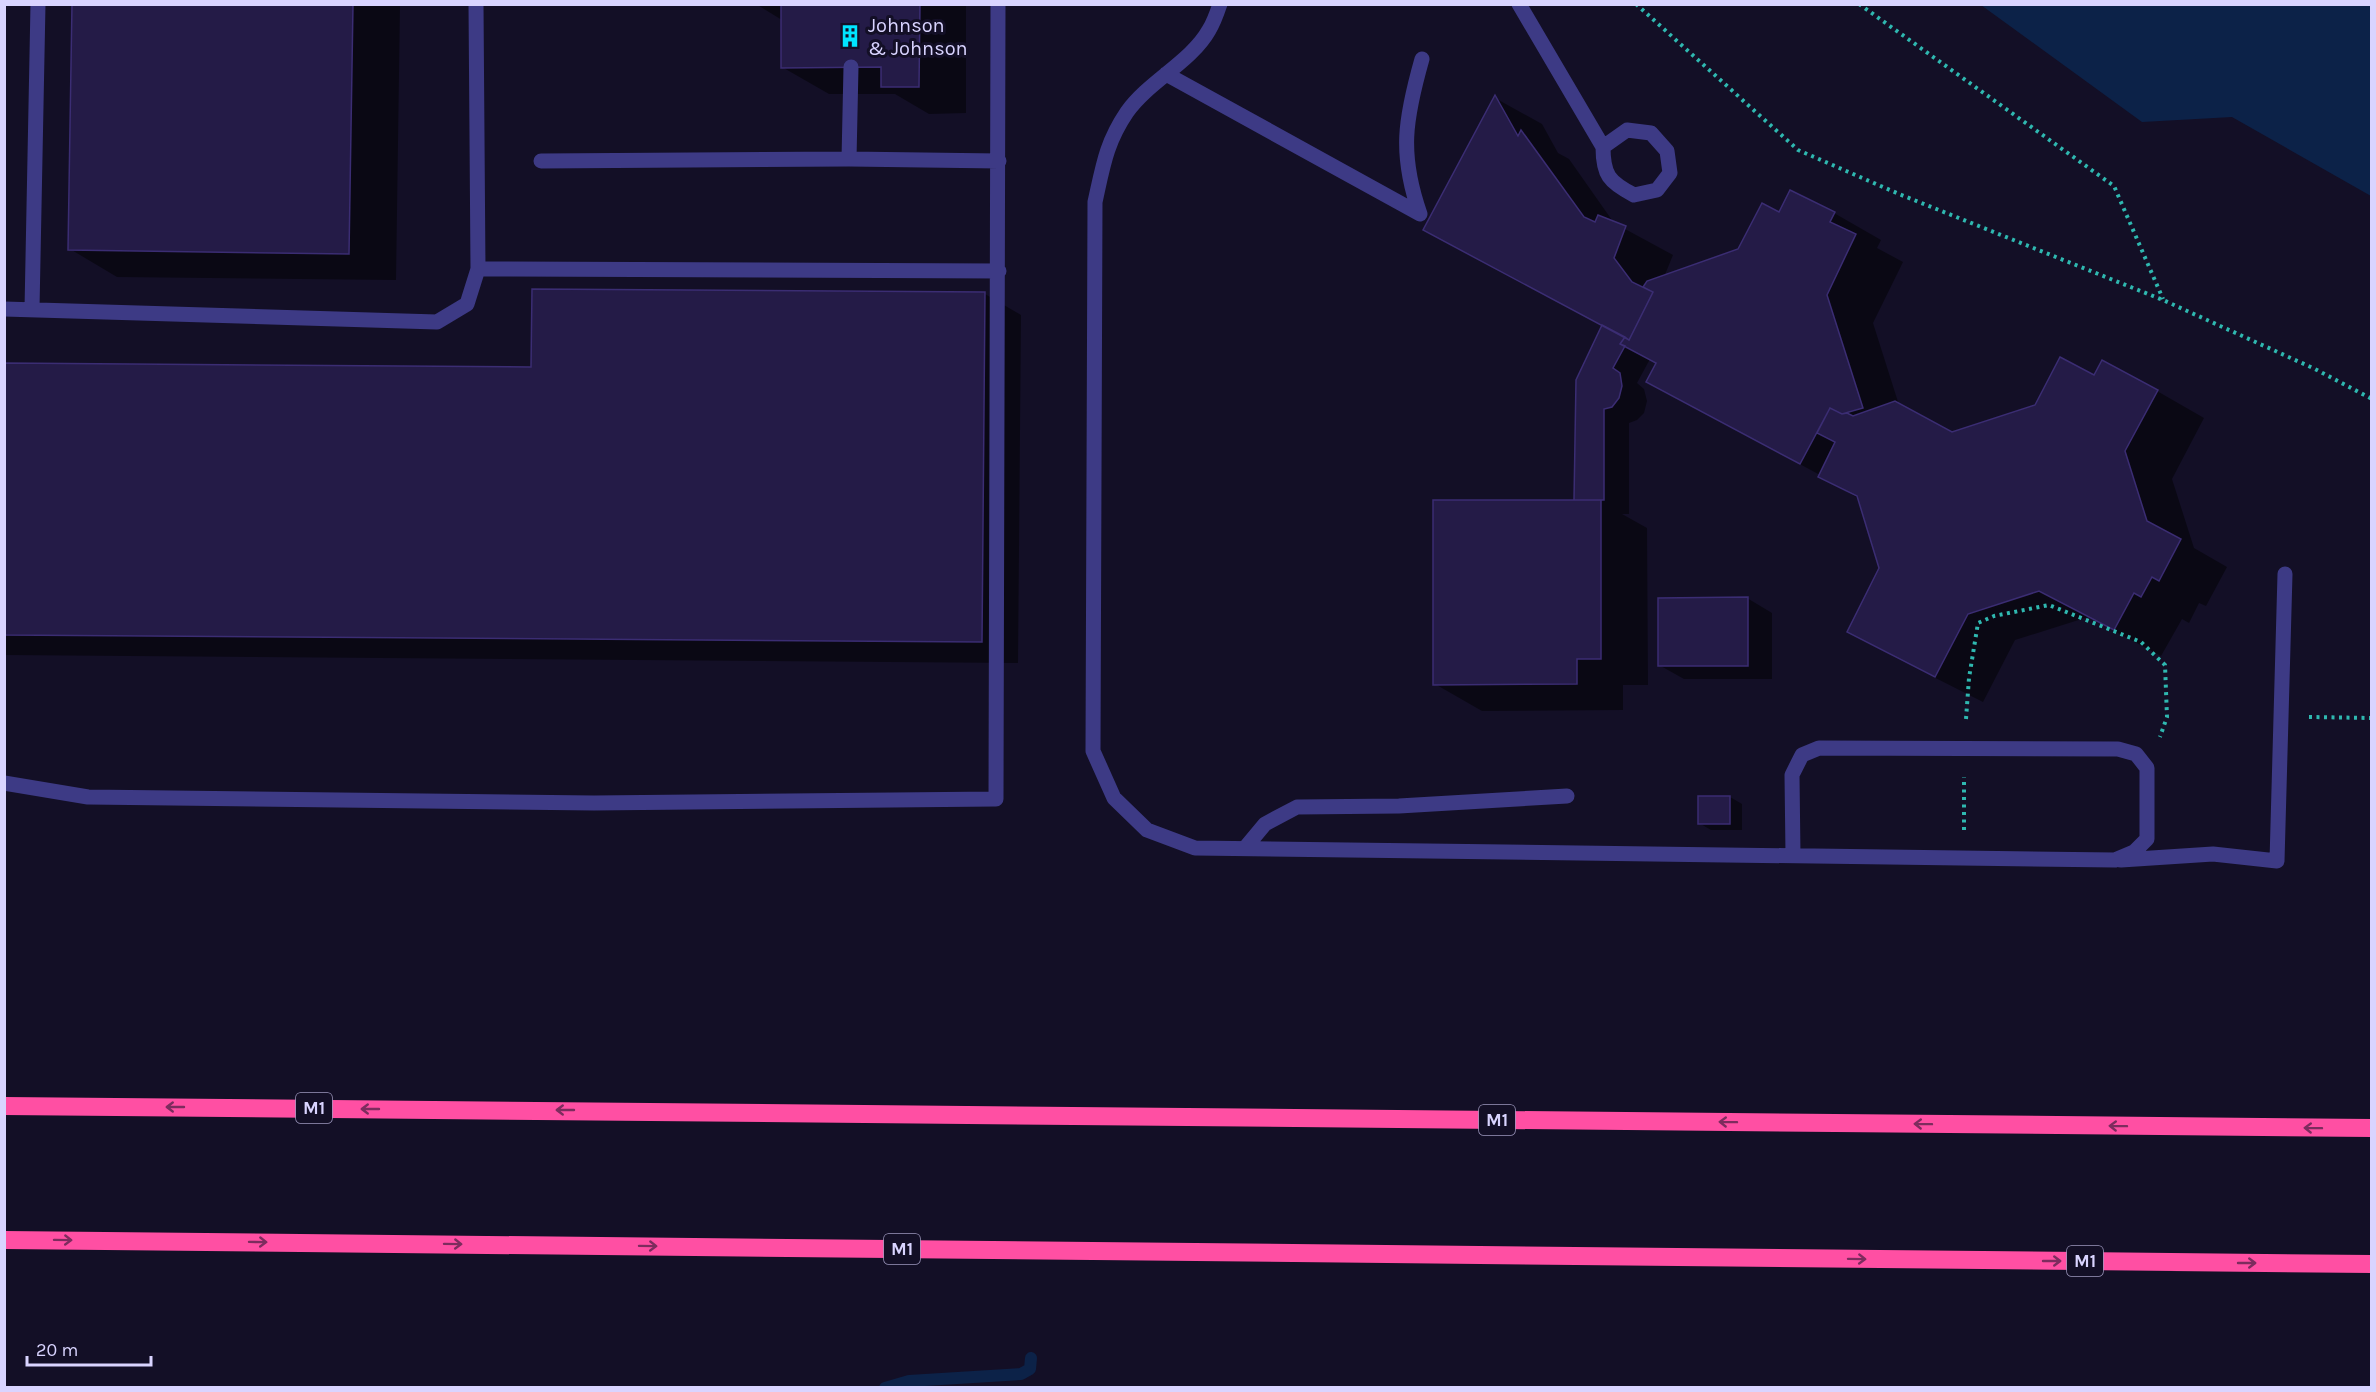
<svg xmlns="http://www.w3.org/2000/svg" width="2376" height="1392" font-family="Karla,sans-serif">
  <rect width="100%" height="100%" fill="#130f26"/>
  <path fill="#0c2248" d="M1981 5H2371V196L2232 117 2142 122Z"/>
  <path fill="#0007" d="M74 4H400L396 280 117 277 70 249Z
    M756 4H966V113L929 114 895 94H829L782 67V20Z
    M1495 98 1542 124 1558 153 1569 159 1614 223 1673 255 1664 277 1740 250 1780 214 1834 213 1881 240 1877 248 1903 262 1873 323 1899 405 1952 433 2037 406 2095 377 2157 391 2204 418 2172 479 2194 548 2227 567 2206 606 2199 603 2189 623 2182 619 2161 656 2088 617 2015 640 1983 702 1896 658 1849 631 1881 568 1859 499 1820 475 1648 382 1657 363 1650 359 1637 383 1644 389 1647 401 1644 413 1637 420 1629 423V514H1622L1647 528 1648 685H1623V710L1482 711 1435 684 1580 501 1603 326 1425 229Z
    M985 294 1021 315 1018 663 4 655V364L532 368Z
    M1747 598 1772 613V679H1684L1659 665Z
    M1730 797 1742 804V830H1711L1699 823Z"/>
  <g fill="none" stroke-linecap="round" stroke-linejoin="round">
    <path stroke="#0c2248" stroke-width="12" d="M885 1388 909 1381 1021 1374 1030 1369 1031 1358"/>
  </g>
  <path fill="#241b47" stroke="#3b2d73" stroke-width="1.5" d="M72 4H353L349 254 68 250Z
    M781 4H920L919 87H881V67L781 68Z
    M1495 95 1518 136 1521 130 1584 217 1595 222 1598 215 1626 226 1614 258 1632 282 1653 292 1629 340 1423 230Z
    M1790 190 1835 212 1830 222 1856 234 1827 295 1863 408 1842 414 1830 408 1800 464 1646 382 1656 363 1620 344 1625 337 1629 340 1653 292 1643 287 1647 281 1738 249 1762 203 1779 212Z
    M532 289 985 292 982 642 4 635V363L531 367Z
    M1602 325 1625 337 1620 344 1625 346 1613 368 1620 373 1622 386 1619 398 1612 407 1604 409V500H1574L1576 380Z
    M2060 357 2094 375 2102 360 2158 390 2125 451 2147 521 2181 539 2159 581 2152 577 2141 597 2134 593 2114 630 2039 591 1968 614 1935 677 1847 632 1879 568 1857 496 1818 477 1835 442 1817 433 1830 408 1842 414 1847 413 1853 416 1895 401 1952 432 2035 405Z
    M1433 500H1601V659H1577V684L1433 685Z
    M1748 597V666H1658V598Z
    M1698 796H1730V824H1698Z"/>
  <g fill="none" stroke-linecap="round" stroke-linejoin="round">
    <path stroke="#2fb8b0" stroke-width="4" stroke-dasharray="3 4.5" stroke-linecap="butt" d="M1636 4 1798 150 1899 194 2163 300 2315 369 2372 399
      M1859 4 2114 186 2163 299
      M2309 717 2372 718
      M1966 719 1969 678 1978 623 1994 616 2049 605 2141 642 2165 665 2167 717 2160 737
      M1964 830V777"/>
    <path stroke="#3d3a85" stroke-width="15" d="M1220 4C1217 13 1214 22 1209 30 1191 62 1149 81 1127 112 1106 143 1103 166 1095 202L1093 751 1114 798 1147 830 1195 848 2115 860 2134 852 2147 839V768L2136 754 2118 749 1819 748 1802 755 1792 775 1793 855
      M1519 4 1603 147C1603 175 1609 182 1634 195L1657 190 1670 173 1667 151 1651 133 1627 130 1603 147
      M1166 74 1420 214
      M849 159 851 67
      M541 161 849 159 999 161
      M1420 214C1399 154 1405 119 1422 59
      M478 269 999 271
      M4 309 437 322 467 304 478 269 476 4
      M32 309 38 4
      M4 783 88 797 594 803 996 799 998 4
      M1245 848 1265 824 1297 807 1399 806 1567 796
      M2121 860 2213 854 2277 861 2285 574"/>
    <path stroke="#ff4fa3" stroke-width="18" d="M4 1106 2372 1128
      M4 1240 2372 1264"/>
  </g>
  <defs><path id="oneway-shaft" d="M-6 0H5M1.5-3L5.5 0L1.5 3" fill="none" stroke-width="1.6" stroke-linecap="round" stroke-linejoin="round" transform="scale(1.5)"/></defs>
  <g stroke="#7d2c5e">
    <use href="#oneway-shaft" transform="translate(175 1107) rotate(-180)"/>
    <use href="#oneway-shaft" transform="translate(370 1109) rotate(-180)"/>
    <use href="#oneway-shaft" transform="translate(565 1110) rotate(-180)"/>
    <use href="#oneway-shaft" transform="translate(1728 1122) rotate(-179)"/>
    <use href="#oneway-shaft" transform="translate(1923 1124) rotate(-179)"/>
    <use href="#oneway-shaft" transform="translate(2118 1126) rotate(-179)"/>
    <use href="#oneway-shaft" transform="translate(2313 1128) rotate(-179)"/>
    <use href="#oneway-shaft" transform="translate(63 1240) rotate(1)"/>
    <use href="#oneway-shaft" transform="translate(258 1242) rotate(1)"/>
    <use href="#oneway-shaft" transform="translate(453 1244) rotate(1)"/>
    <use href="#oneway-shaft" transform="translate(648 1246) rotate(1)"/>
    <use href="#oneway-shaft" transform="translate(1857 1259) rotate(1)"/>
    <use href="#oneway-shaft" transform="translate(2052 1261)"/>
    <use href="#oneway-shaft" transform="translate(2247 1263)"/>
  </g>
  <defs>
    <g id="building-bare" transform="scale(1.8)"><path d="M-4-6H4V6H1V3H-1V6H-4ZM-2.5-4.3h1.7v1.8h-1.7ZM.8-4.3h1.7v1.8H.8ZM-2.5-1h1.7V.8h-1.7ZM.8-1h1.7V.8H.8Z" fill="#00e5ff" stroke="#130f26" stroke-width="2.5" paint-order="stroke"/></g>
  </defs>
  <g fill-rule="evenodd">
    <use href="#building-bare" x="850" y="36"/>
  </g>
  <g text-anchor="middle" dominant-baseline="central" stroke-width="6" stroke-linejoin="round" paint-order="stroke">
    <g fill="#130f26" stroke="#9e99be" stroke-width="1.5">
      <rect x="296" y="1093" width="36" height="30" rx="4.5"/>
      <rect x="1479" y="1105" width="36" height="30" rx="4.5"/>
      <rect x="884" y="1234" width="36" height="30" rx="4.5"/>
      <rect x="2067" y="1246" width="36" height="30" rx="4.5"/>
    </g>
    <g font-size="18" font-weight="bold" fill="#d9d4ff">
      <text x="314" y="1108">M1</text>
      <text x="1497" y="1120">M1</text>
      <text x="902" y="1249">M1</text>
      <text x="2085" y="1261">M1</text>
    </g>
    <g font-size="20" fill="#d9d4ff" stroke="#130f26" text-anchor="start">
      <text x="868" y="25">Johnson<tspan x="868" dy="23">&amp; Johnson</tspan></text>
    </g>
  </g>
  <rect width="2376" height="1392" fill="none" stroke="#d9d4ff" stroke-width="12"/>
  <path d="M27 1356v9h124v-9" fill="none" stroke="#d9d4ff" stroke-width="3"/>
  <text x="36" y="1356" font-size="18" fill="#d9d4ff" stroke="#130f26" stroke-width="4.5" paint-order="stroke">20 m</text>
</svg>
